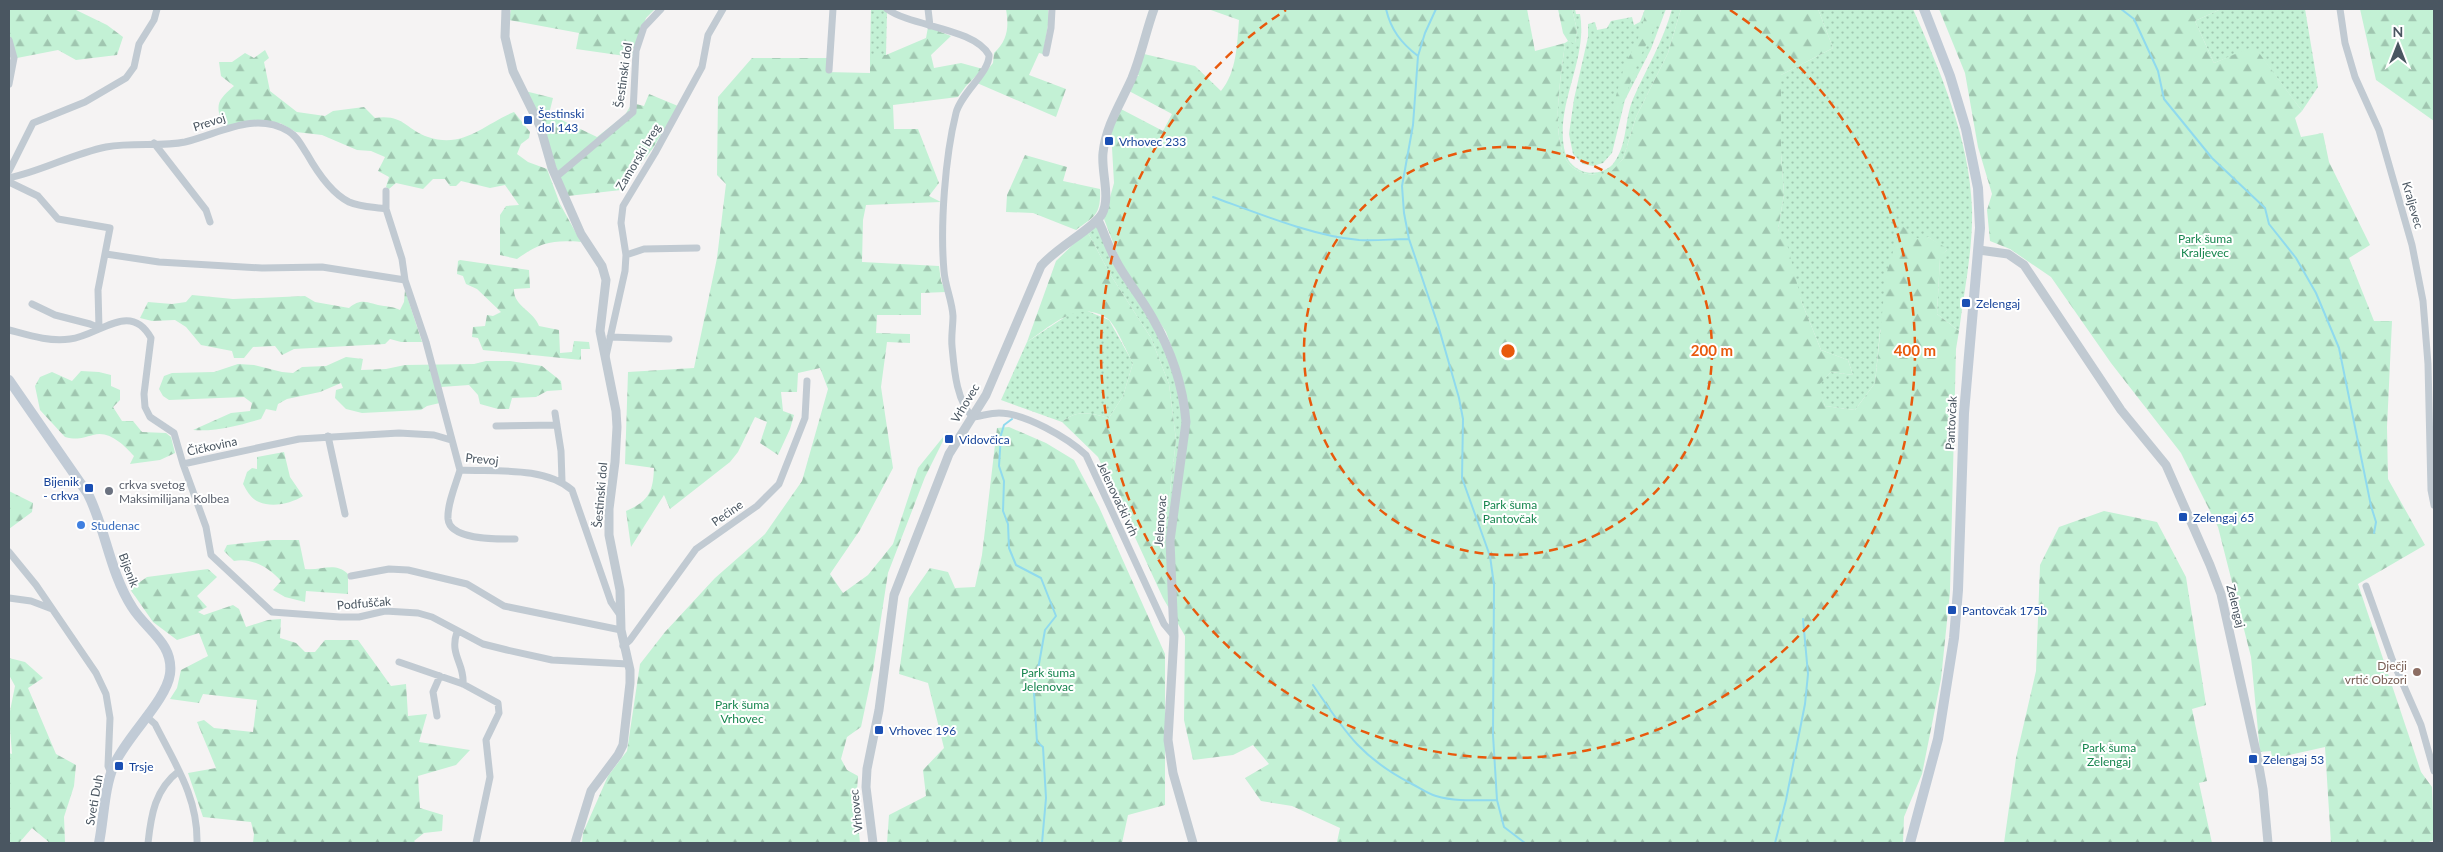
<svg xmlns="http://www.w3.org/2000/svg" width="2443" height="852" font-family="Lato,sans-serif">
  <defs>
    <pattern id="grass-dots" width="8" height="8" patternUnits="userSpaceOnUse" patternTransform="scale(1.25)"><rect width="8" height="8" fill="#c3f1d5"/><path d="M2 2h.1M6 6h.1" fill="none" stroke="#a0c6b0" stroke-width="1.8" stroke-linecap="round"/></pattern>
    <pattern id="forest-firs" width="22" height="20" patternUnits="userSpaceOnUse" patternTransform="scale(1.25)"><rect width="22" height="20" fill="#c3f1d5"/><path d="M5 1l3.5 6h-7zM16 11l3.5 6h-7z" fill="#a0c6b0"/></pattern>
  </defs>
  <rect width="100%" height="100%" fill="#f5f3f3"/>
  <path fill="url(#grass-dots)" d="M871 9H884L887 11 886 55H870Z
    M1572 9H1575L1576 14H1580C1588 59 1556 102 1564 148 1566 159 1572 167 1582 171 1592 175 1606 172 1613 164 1628 145 1624 120 1633 99 1646 69 1663 42 1672 9H1681L1668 53 1636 117 1623 159 1609 175C1597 175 1585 176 1575 169 1546 151 1562 73 1565 43L1568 41 1575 43 1577 30Z
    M1645 9H1666L1651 49 1625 100 1612 153 1603 163 1593 166 1583 164 1573 154 1569 134 1574 99 1588 37V24L1595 22 1597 30 1607 28 1611 21 1632 17 1634 25 1640 22Z
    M1818 9H1913C1940 71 1970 140 1972 209 1973 250 1964 291 1959 331L1937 314 1940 257 1947 250 1928 237 1880 331 1875 383 1855 410 1825 406 1818 385 1831 372 1853 375 1848 360 1821 350 1802 303 1778 230 1784 194 1781 153V75L1833 48Z
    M2221 9H2305L2318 87 2302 111 2254 47 2214 63 2195 21Z
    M1096 226 1145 310 1170 360 1184 417 1168 546 1164 545 1176 440 1169 384 1151 338 1110 274 1087 231Z
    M1085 310 1109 320 1133 363 1123 396 1109 418C1091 413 1077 409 1062 422L1001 400 1027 342 1071 313Z"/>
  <path fill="url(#forest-firs)" d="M9 9H74L107 25 123 37 117 55 76 60 58 50 17 58 9 34Z
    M511 9H655L646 18 632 57 576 49 579 33 509 20Z
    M1006 9H1048L1049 19 1043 54 1039 53 1029 75 1066 89 1056 117 977 83 993 63 994 53C1008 40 1009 27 1006 9Z
    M1208 9H1527L1535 51 1565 43C1562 73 1546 151 1575 169 1585 176 1597 175 1608 175L1623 159 1636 117 1668 53 1681 9H1818L1833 48 1781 75V153L1784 194 1778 230 1787 244 1802 303 1821 350 1848 360 1853 375 1831 372 1819 385 1825 406 1855 410 1875 383 1886 275 1901 225 1917 238 1928 237 1948 249 1940 258 1937 314 1959 331 1956 349 1950 592 1941 679 1922 774 1904 817 1903 843H1334L1337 842 1340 828 1292 806 1261 801 1245 778 1269 764 1253 745 1233 755 1193 760 1184 720 1185 636 1163 598 1098 457 1062 422C1077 409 1091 413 1109 418L1123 396 1133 363C1127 353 1116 325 1108 319 1079 298 1051 326 1027 342L1056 261 1087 231 1110 274 1151 338 1169 384 1176 440 1164 544 1168 546 1184 446 1177 362 1166 332 1121 263 1104 219 1114 183 1111 130 1119 108 1163 131 1172 114 1129 91 1136 76H1139L1137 74 1144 54 1195 66 1221 91C1237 72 1237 43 1239 20Z
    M1558 9H1572L1577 30 1575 44 1568 41 1563 33Z
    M1647 9H1664L1640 57 1619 113 1612 110 1625 64 1637 42Z
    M1939 9H2221L2195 21 2214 63 2254 46 2302 111 2295 118 2301 137 2323 133 2329 162 2370 245 2349 258 2374 321H2392L2387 427 2388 479 2425 545 2358 584 2421 772 2432 787 2434 840 2426 843H2331L2325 747 2272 759 2271 751 2260 752 2251 657 2218 527 2181 453 2111 363 2051 277 2010 249 1990 241 1987 210 1992 194 1978 147 1965 73Z
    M2360 9H2434V121L2376 80Z
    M928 27 951 36 931 55 934 68 961 63 983 69 966 86 958 97 893 105 894 129H918L939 183 929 196 941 202 866 205 863 220 862 262 939 266 941 281 946 292 921 293V315H877L876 333 910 334V343L887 342 881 387 893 468 860 530 830 574 843 593 868 575 893 544 918 468 948 431 925 477 888 573 873 670 861 727 847 737 841 759 847 770 858 776 856 804 860 843H582L583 833 608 776 627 751 640 664 665 632 715 578 765 534 802 481 828 389 820 368 798 373 797 392H781L783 411 794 415 790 429 778 455 760 443 767 422 755 417 738 452 730 462 670 509 664 495 631 547 626 511C649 501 653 492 654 468L625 464 628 372 694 368 717 258 726 184 717 175 718 97 752 58H828L826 72 870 73V55H886L926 38Z
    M265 50 269 58 264 62 270 91 297 112 325 116 333 111 364 107 375 118C404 114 406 130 428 137 464 149 484 124 514 112L530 132 529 138 521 144 517 154 528 162 547 169 560 204 581 242C553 240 541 242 517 259L500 255V215L506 206 519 205 505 185 490 188 461 181 456 186H450L445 179H433L423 189 396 183 389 189 386 187 389 177 378 171 385 157 371 151 357 150 322 135 296 132 280 123H242L223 126C215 104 217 101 234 86L221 76 219 62H232L245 53 254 58Z
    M525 91 553 98 549 114 597 137 625 115 632 103 644 106 649 94 678 106 653 148 621 190 568 196Z
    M1025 155 1067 167 1063 181 1100 189C1101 215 1095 216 1076 230L1033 213 1006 212 1007 195Z
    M460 260 529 270 530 288 514 289C513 306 534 311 539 326L559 330 560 353 572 352 574 341 589 342 590 349H581V360L483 350 478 338 472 337 473 327 485 326 487 315 493 316 501 312 477 289 466 284 463 276 457 274 458 261Z
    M405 290 422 342H401L390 339 385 344 294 349 282 355 275 346 253 347 244 358H234L232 351 201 345 186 327 175 320 152 321 140 318 148 302 172 304 186 302 192 295 233 299 305 296 315 302 349 308C363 296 370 305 384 306 391 307 394 307 400 310L404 302Z
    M346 357 363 359 361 370 386 369 405 365 474 364 486 361H510L542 366 561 381 562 390 547 391 536 397 512 398 509 409H498L480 404 478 395 469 385 441 387 444 402 427 406 421 410 362 413 346 409 335 398 336 390 343 388 341 383 320 392 287 399 278 404 276 411 266 409 261 419C239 425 217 432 193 430L231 413 250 411 252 403 244 397 169 400 163 396 159 389 164 376 172 373 214 372 238 364 254 365 282 372 293 373 302 367 326 366Z
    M81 371 99 372 111 375V386L120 390V400L113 407 122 421H133L142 432 166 433 171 437 175 453 160 460 130 464 134 456C124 445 109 430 93 435 82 438 77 440 65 437L40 410 35 386 40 377 52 372 72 381Z
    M1009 427 1046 443 1074 460 1099 507 1165 654V805L1128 815 1122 843H887L889 815 926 796 923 770 944 748 928 683 899 674 909 598 930 568 948 572 955 588 975 587 982 555 997 428Z
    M284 452 290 477 303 496C292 503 273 508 259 502 251 499 247 491 243 484L247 472 252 468 257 469V457Z
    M9 491 33 503 32 512 9 529Z
    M2104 511 2157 522 2186 577 2206 705 2192 709 2207 781 2199 783 2212 843H2004L2016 758 2036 671 2040 565 2059 527Z
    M273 540H299L305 569C321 571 335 561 348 574V594L306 591 305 602 285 597 273 590 281 581C270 568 251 557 234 561L224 551 227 545Z
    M208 569 217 577 197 596 207 607 198 612 204 615 233 605 239 609 246 627 268 620 281 619 280 638 296 643 305 652H315L325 640H358L391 686 406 684 408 716 427 714 419 742 470 750 456 765 418 776 420 808 443 815 442 831 424 833 414 841 416 843H253L254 834 251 822 203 817 188 773 216 768 197 722 204 720 214 728 253 732 257 700 203 694 199 703 170 699 177 688 181 670 208 656 199 633 177 640 153 622 130 589 147 577Z
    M9 658 25 662 43 678 28 688 56 754 76 765 74 786 64 817 65 842 50 843 32 828 19 843H9V753L12 754 9 716 15 686 9 675Z"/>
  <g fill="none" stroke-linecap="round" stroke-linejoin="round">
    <path stroke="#90daee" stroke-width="2" d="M1386 9C1391 30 1401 43 1418 56
      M1436 9 1425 33 1418 56 1413 125 1402 186 1404 213 1409 239 1438 325 1459 398 1463 419 1462 478 1490 556 1494 585 1493 735 1497 800 1504 827 1525 843
      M2121 9 2134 19 2158 71 2164 99 2212 158 2265 208 2269 224 2296 258 2316 293 2339 348 2371 506 2376 522 2374 533
      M1213 197C1257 213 1313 236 1359 240 1376 241 1393 239 1409 239
      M1012 419 1004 425 1001 435 999 466 1004 481 1003 511 1008 524 1009 548 1016 565 1041 578 1056 616 1045 630 1034 692 1037 742 1043 747 1046 798 1042 843
      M1313 685C1345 732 1360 757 1412 784 1420 788 1428 794 1436 796 1456 802 1477 800 1497 800
      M1775 843 1786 800 1805 704 1808 674 1803 619"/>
    <path stroke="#c1cad2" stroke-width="7" d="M887 9C912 27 974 28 989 55 990 72 961 93 956 113 945 157 940 226 944 271 945 286 952 300 953 316 953 326 951 336 952 346 954 367 956 402 973 417 981 416 991 413 999 413 1025 413 1068 438 1086 455L1164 624 1174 636
      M928 9 930 26
      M2340 9 2345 43 2355 77 2379 130 2412 245 2423 301 2428 364 2431 490 2434 505
      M9 40 14 58 9 84
      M1046 53 1051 28 1052 9
      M829 70 833 9
      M154 143 206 210 210 222
      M9 171 33 123 85 102 126 78 134 67 139 44 154 20 157 9
      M556 177 633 112 636 51 644 27 661 9
      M9 178C42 171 72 154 106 147 133 142 161 147 185 142 219 134 254 111 288 131 297 136 301 145 307 154 316 170 331 193 349 202 360 207 374 207 386 209L402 259 405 280 426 342 460 470C495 472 544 466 572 490L611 602 620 615
      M9 182 38 196 58 219 110 228 98 290 99 328
      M386 209V191
      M106 254 159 262 262 268 322 267 405 280
      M626 255 644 249 697 248
      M32 304 55 315 90 324 99 328
      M9 330C28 335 49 342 70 339 99 336 130 300 151 338L144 394 145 407 150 417 174 433 183 464 299 439 399 433 434 435 451 440
      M610 337 669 339
      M606 356 625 271 626 255 621 223 623 206 655 153 702 67 708 35 723 9
      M555 413 561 451 562 481
      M496 426 557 425
      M328 436 345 514
      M183 464 206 527 211 555 272 612 340 617H359L385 611 418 613 432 617 483 644 507 650 552 660 628 664
      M460 470C456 484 447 504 448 519 450 541 500 539 515 539
      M9 552 36 585 96 673 106 694 110 718 108 766 111 773
      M351 576 389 569 408 570 467 584 504 606 621 630
      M2366 586 2392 659 2421 725 2434 771
      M9 598 31 601 52 609
      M457 632C449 655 465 664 463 684
      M623 646 630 640 696 549 757 506 779 484 805 418 807 381
      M399 662 463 684 498 703 499 713 486 740 490 777 476 843
      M146 716 155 724C175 764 198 797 197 843
      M437 716 433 692 440 676
      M148 843C151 815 155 789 179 771"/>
    <path stroke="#c1cad2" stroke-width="9" d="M506 9 505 37 513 71 540 126 552 168 581 234 602 266 606 280 600 331 616 411 617 427 615 462 609 509V535L620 590 621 630 630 670V683L623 745 618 755 591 791 575 843
      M1098 220C1105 235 1110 251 1119 266 1129 283 1142 299 1152 317 1171 350 1183 384 1186 422L1170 541 1174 636 1168 740 1173 773 1193 843
      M1979 250 2008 254 2024 265 2121 410 2166 465 2210 565 2221 594 2257 756 2263 789 2268 843
      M873 843 866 787 867 769 879 710 894 595 949 454 986 395 1041 266C1056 248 1094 228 1102 214 1111 197 1101 172 1103 153 1106 125 1121 103 1132 78 1141 56 1146 31 1154 9"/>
    <path stroke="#c1cbd6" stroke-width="10" d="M9 380 88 494C106 530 110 573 132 607 146 630 174 643 170 674 166 701 127 736 114 765 104 788 104 818 99 843
      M1910 843 1938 739 1954 638 1958 590 1964 413 1980 228 1978 188 1966 129 1950 76 1924 9"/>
  </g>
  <g fill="none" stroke="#e8590c" stroke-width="2.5" stroke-dasharray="9 6">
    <circle cx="1508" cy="351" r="204"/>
    <path d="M1730 10A407 407 0 1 1 1286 10"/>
  </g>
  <g fill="#1a4fb4" stroke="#fff" stroke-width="2">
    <rect x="523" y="115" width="10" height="10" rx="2.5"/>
    <rect x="1104" y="136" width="10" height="10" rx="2.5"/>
    <rect x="1961" y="298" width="10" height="10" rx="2.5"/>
    <rect x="944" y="434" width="10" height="10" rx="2.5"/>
    <rect x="84" y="483" width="10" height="10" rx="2.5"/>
    <rect x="2178" y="512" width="10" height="10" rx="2.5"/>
    <rect x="1947" y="605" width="10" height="10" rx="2.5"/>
    <rect x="874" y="725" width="10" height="10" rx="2.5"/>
    <rect x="2248" y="754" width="10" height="10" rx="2.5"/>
    <rect x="114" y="761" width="10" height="10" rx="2.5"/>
  </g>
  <circle fill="#6b7280" stroke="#fff" stroke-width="2" cx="109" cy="491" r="5"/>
  <circle fill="#3f7fe0" stroke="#fff" stroke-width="2" cx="81" cy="525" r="5"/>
  <circle fill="#8d6e63" stroke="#fff" stroke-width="2" cx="2417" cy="672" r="5"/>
  <g text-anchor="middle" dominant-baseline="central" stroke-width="4" stroke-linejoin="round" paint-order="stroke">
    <g font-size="12" fill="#4a5661" stroke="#fff">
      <text transform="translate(623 75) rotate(-82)">Šestinski dol</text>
      <text transform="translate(209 122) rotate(-18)">Prevoj</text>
      <text transform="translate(638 157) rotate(-59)">Zamorski breg</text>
      <text transform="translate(2413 205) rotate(74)">Kraljevec</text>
      <text transform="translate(965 403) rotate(-59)">Vrhovec</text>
      <text transform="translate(1951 423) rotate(-87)">Pantovčak</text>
      <text transform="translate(212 446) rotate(-12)">Čičkovina</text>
      <text transform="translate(482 459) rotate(6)">Prevoj</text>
      <text transform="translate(600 495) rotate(-85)">Šestinski dol</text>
      <text transform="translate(1118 499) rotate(65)">Jelenovački vrh</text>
      <text transform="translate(727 513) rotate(-35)">Pećine</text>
      <text transform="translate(1160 521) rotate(-86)">Jelenovac</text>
      <text transform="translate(129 570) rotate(69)">Bijenik</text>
      <text transform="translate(364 603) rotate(-5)">Podfuščak</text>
      <text transform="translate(2236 606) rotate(76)">Zelengaj</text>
      <text transform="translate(94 800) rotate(-80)">Sveti Duh</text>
      <text transform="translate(856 811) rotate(-96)">Vrhovec</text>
    </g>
    <g font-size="12" fill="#164399" stroke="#fff" text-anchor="start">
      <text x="538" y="113">Šestinski<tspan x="538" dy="14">dol 143</tspan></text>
      <text x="1119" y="141">Vrhovec 233</text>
      <text x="1976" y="303">Zelengaj</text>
      <text x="959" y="439">Vidovčica</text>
      <text x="79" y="481" text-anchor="end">Bijenik<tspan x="79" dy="14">- crkva</tspan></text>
      <text x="2193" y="517">Zelengaj 65</text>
      <text x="1962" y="610">Pantovčak 175b</text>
      <text x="889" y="730">Vrhovec 196</text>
      <text x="2263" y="759">Zelengaj 53</text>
      <text x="129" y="766">Trsje</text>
    </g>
    <g font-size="12" fill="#17864f" stroke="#fff">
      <text x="2205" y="238">Park šuma<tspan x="2205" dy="14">Kraljevec</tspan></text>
      <text x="1510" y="504">Park šuma<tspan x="1510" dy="14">Pantovčak</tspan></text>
      <text x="1048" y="672">Park šuma<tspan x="1048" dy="14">Jelenovac</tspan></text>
      <text x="742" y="704">Park šuma<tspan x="742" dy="14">Vrhovec</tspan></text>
      <text x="2109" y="747">Park šuma<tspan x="2109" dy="14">Zelengaj</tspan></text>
    </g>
    <g font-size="12" fill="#5b616d" stroke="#fff" text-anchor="start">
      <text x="119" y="484">crkva svetog<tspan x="119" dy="14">Maksimilijana Kolbea</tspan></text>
    </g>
    <g font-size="12" fill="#366cbe" stroke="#fff" text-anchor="start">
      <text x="91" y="525">Studenac</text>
    </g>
    <g font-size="12" fill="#785e54" stroke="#fff" text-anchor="end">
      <text x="2407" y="665">Dječji<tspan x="2407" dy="14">vrtić Obzori</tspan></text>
    </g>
  </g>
  <circle cx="1508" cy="351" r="8" fill="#e8590c" stroke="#fff" stroke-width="2.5"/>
  <g font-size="15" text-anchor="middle" font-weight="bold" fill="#e8590c" stroke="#fff" stroke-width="4" stroke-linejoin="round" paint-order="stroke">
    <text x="1712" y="356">200 m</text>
    <text x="1915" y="356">400 m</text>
  </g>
  <rect width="2443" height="852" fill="none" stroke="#4a5661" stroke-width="20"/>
  <g transform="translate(2398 45)" stroke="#ffffff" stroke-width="4" paint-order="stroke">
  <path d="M0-4L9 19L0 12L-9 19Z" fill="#4a5661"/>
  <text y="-8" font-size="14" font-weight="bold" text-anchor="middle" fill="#4a5661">N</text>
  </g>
</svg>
